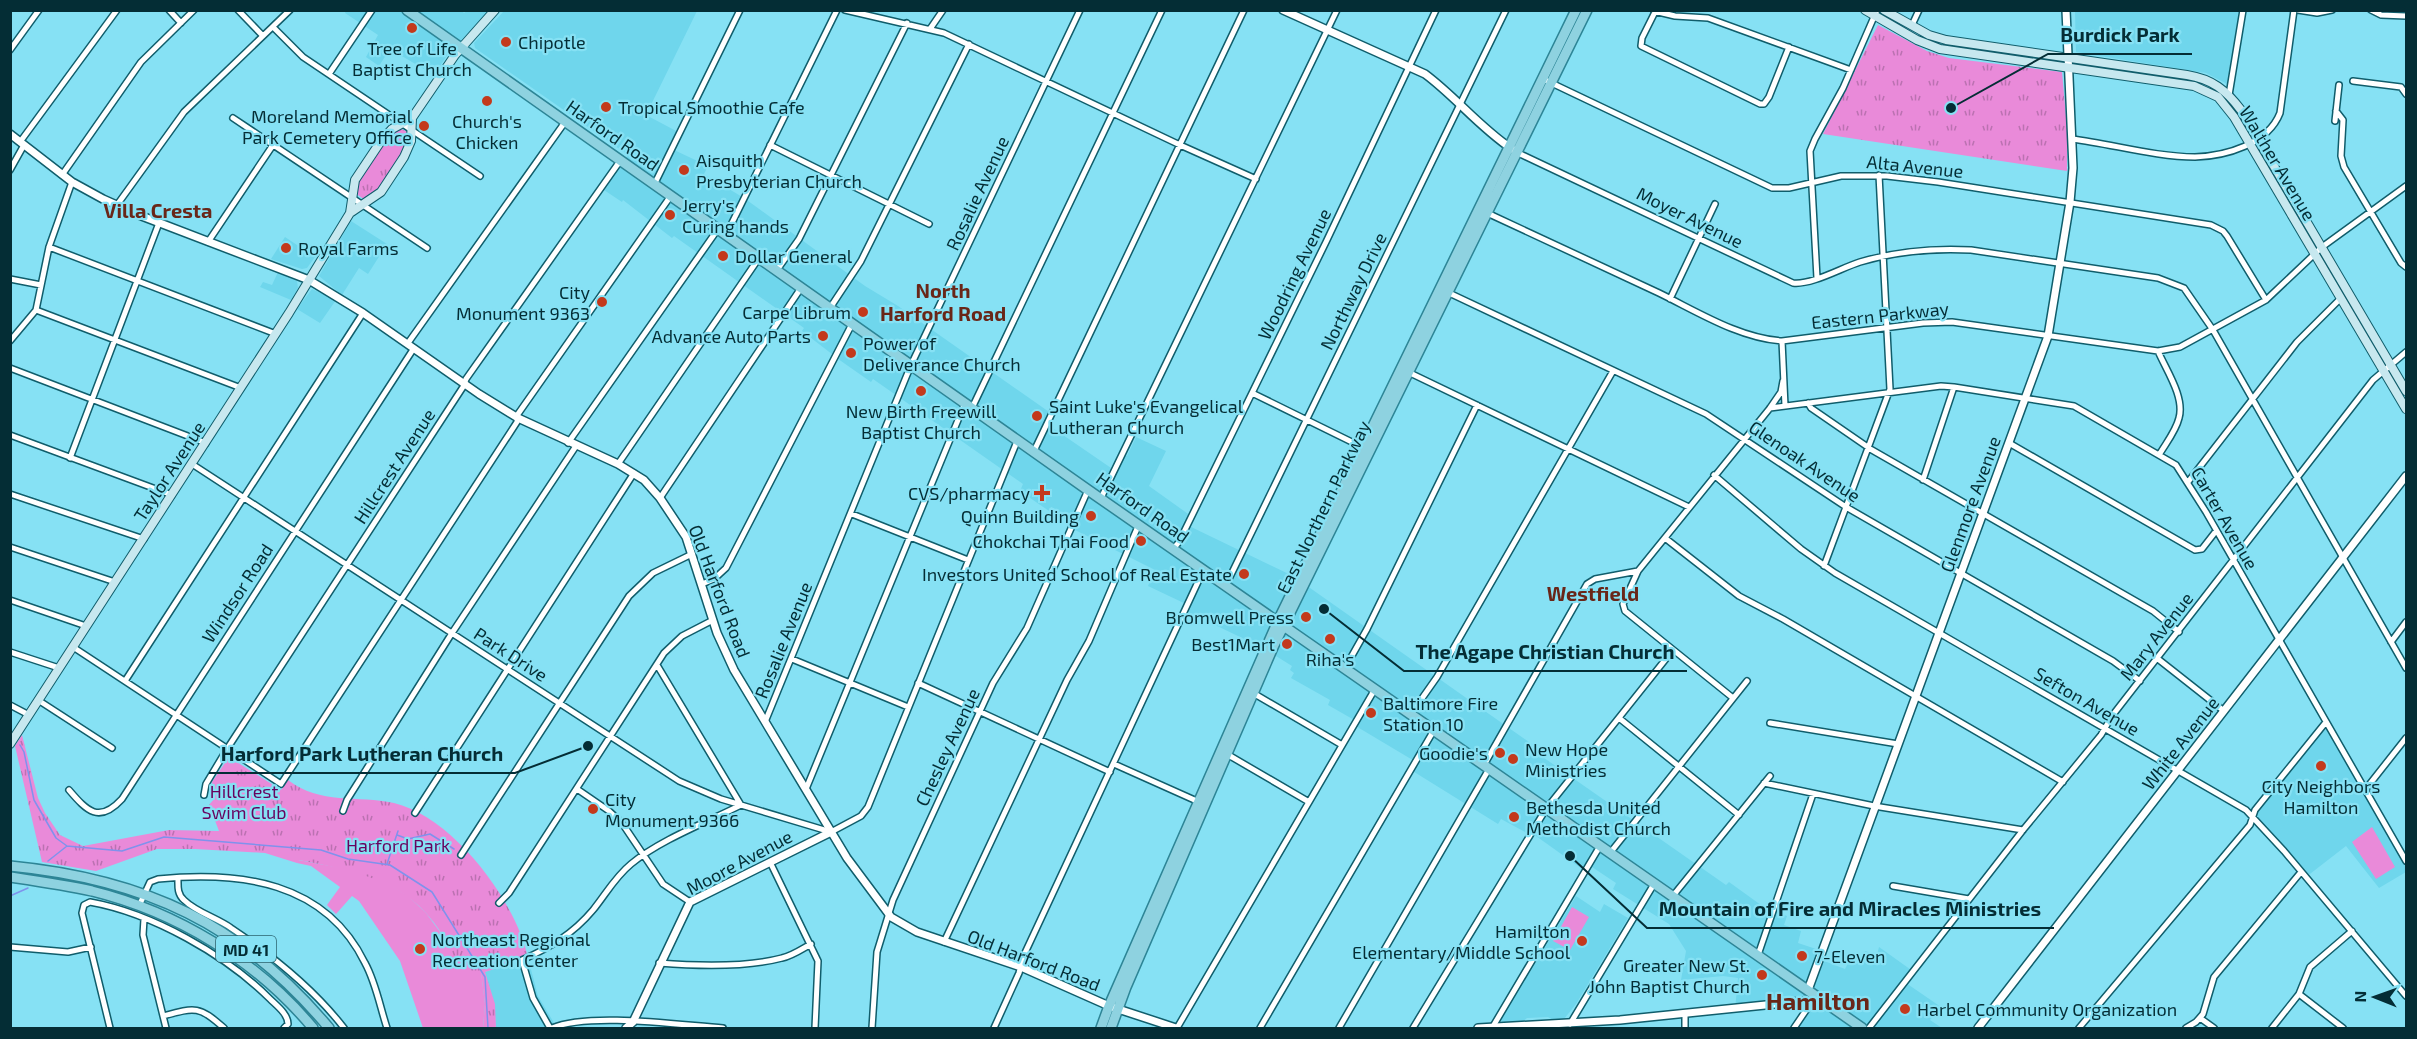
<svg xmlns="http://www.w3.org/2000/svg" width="2417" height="1039" font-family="'Exo 2',sans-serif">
  <defs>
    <pattern id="park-tufts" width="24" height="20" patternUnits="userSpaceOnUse" patternTransform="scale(1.5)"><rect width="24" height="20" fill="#e98ad9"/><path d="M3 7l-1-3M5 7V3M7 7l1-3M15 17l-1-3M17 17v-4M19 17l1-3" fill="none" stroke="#bb71b1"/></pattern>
  </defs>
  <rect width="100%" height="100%" fill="#86e1f4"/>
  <path fill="#6fd6ec" d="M346 10H461L464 13 467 11H489L448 54 434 75 390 49 379 66 366 57 378 35 345 13Z
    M504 11H697L646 115 680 133 672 149 708 166 704 174 744 198 865 286 898 306 1052 414 1047 424 1114 470 1122 454 1127 456 1136 437 1166 451 1149 486 1191 516 1187 525 1293 576 1536 747 1537 753 1726 885 1729 882 1772 913 1773 911 1787 916 1784 925 1801 931 1798 943 1822 951 1819 959 1845 969 1850 959 1861 963 1865 951 1877 955 1879 947 1914 972 1906 983 1941 1007 1930 1020 1942 1028H1796L1813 1001 1735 1010 1738 978 1723 976 1681 980 1686 951 1669 924 1613 889 1616 883 1589 865 1585 871 1529 831 1527 833 1501 819 1498 824 1411 770 1416 762 1354 725 1356 721 1328 705 1330 700 1291 678 1294 673 1290 670 1292 666 1265 649 1186 611 1188 605 1148 586 1155 570 1071 528 1074 521 1051 507 1049 511 1020 491 1023 484 873 379 871 382 841 361 802 331 804 328 674 236 672 238 623 200 622 202 604 190 628 155 475 48 474 43Z
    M2075 11H2239L2227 84 2206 73 2076 52Z
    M351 221 387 244 368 274 359 268 342 295 319 276Z
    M285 237 315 257 307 268 302 269 271 259Z
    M278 272 297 281 298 288 291 300 260 287 263 282 272 285Z
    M312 289 336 300 320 323 297 309Z
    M2326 722 2406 861V872L2379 888 2346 846 2306 877 2253 816Z
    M1576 896 1600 912 1604 904 1628 918 1576 1004 1564 1019 1553 1020 1548 1017 1527 1018 1522 1022H1502L1501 1020Z
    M528 958 538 996 557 1028H496L494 1004 485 972Z"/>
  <path fill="#e98ad9" d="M2372 827 2395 867 2376 879 2352 842Z
    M298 860 357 871 387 883 408 896 426 913 443 936 481 972 485 1004 483 1028H423L400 961 359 901 352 896 336 914 327 905 340 887 311 866 297 863Z
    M1572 907 1589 917 1570 950 1553 941Z"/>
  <path fill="url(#park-tufts)" d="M1878 25 1927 51 1949 58 2062 72 2067 128V171L1823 134Z
    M399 128 408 132V147L381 188 365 200 355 193V186L387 136Z
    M22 735 38 798 45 813 60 835 83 846 169 830 219 831 209 805 214 799 212 782 229 757 281 790 288 780C320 805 358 795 394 803 453 817 516 901 528 958L485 972 495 1004 496 1028H483L485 1004 481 972 463 977C455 961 449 945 440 931 406 879 354 871 299 860L297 863 265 853 195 849H157L96 871 42 862 15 746Z"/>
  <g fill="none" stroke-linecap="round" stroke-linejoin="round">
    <path stroke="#7f92ec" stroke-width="1.5" d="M20 745 24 752 34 800 56 838 67 846 122 851 164 837 321 850 348 859 390 865 432 892 485 977 488 1028
      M397 835 408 839 430 834 454 849
      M48 861 67 846
      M387 864 398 831
      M10 896 28 888"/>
    <g stroke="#105d6b" stroke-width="8">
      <path id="minor" d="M169 10 181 23
        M238 10 263 36
        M845 10 944 33 1180 145 1256 179
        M2298 10 2317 13 2332 10
        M2371 10 2381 15 2406 16
        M1654 11 1675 16 1708 18 1851 70
        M1655 12 1642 38 1641 46 1760 104H1764L1769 97 1789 47
        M1912 25 1919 10
        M273 27 303 57 480 176
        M930 29 943 10
        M10 50 39 10
        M329 74 372 10
        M1543 79 1772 188H1789L1841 176H1887L1938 182 2211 225 2223 231 2227 236 2266 300
        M2353 81 2401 87 2406 94
        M2229 95 2243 10
        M2336 111 2343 120 2341 156 2344 167 2401 263 2406 267
        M233 118 427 248
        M2335 121 2339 85
        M2072 139C2112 144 2156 157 2195 157 2226 156 2268 144 2280 113L2294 10
        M20 142 117 10
        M770 145 929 224
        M1516 152 1793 283C1812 285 1841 268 1860 262 1897 251 1933 248 1971 250L2158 278 2184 288 2213 330 2406 668
        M10 170 24 145
        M62 175 141 62 194 10
        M654 185 740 10
        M117 205 184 112 290 10
        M1485 212C1543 239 1601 266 1659 293 1698 312 1739 338 1782 341L1923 323 1952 322 2158 351 2180 347 2266 300 2322 247 2406 186
        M726 235 837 10
        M208 242 273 145
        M49 247 276 334
        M777 270 799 239 907 23
        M1817 278 1810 151 1815 139 1843 88 1877 10
        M10 279 41 285
        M1447 292 1706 414 1846 507 2113 661 2140 681
        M1670 299 1715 204
        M830 308 861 261 969 44
        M36 310 241 388
        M10 341 36 310 49 247 72 182
        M1782 341 1785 406
        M408 343 565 122
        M2158 351C2166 370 2185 397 2179 418 2176 431 2166 443 2159 455
        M10 368 206 443
        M1408 372 1689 507
        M1252 393 1364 448
        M1808 403 1811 408 1872 450 2153 611 2179 632
        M972 408 1162 10
        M1770 408 1941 386 1954 387 2074 406 2176 465 2206 512 2406 861
        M10 435 172 495
        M568 443 718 229
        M2009 443 2195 550 2202 549 2216 531
        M1034 451 1244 10
        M70 458 159 223
        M192 464 679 781 721 799 831 832 861 816 868 807 1018 439
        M618 464 759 258
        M1714 475 1801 549 1835 573 2246 810 2284 851 2406 996
        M1923 480 1954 387
        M2188 482 2297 342 2341 298
        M10 494 144 539
        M660 498 801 288
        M1101 498 1337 10
        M852 514 968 560
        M1665 538 1739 596 1783 619 2063 782
        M10 547 115 582
        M1174 548 1179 542 1326 242 1436 10
        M1824 566 1890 389 1879 175
        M1638 571 1623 604 1625 611 1733 698
        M702 584 714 579 726 568 852 324
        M1226 585 1506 10
        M10 600 86 626
        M2391 642 2406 622
        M73 647 281 784 517 422 518 414 670 197
        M10 652 59 668
        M792 659 908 707
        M2158 659 2224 711
        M1345 668 1367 629 1477 405
        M125 681 363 313
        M918 683 1110 772
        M1253 693 1342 745
        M38 700 112 748
        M10 705 29 715
        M1411 714 1437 677 1613 371
        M1619 718 1739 815
        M765 722 911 365 1080 10
        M1770 723 1898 744
        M1225 753 1309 802
        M1114 764 1199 802
        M1484 765 1587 584 1595 579 1638 571 1770 408 1781 392 1783 381
        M1764 783 1874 806 2023 830
        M577 789 609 811 622 823 663 884 690 902
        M806 789 965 403
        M69 790C87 811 99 824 122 799L414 348
        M2365 790 2406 738
        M204 795 206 784 227 749 463 387 466 379 620 161
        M343 811 347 800 452 633 576 446
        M415 813 634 473
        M1610 853 1747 681
        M461 855 629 596 653 573 692 554
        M770 862 818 961 815 1028
        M178 878C178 886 177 894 184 900 196 912 217 918 231 928 273 956 313 988 344 1028
        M1893 886 1969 899
        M1672 897 1770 776
        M499 903 509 893 664 653 682 636 713 620
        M139 906 150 882 158 879C240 871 325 881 365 963 376 983 380 1007 387 1028
        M144 919 143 935 166 1028
        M944 942 1067 680 1089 641 1139 524
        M10 947 68 952 91 947
        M1758 955 1813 794
        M659 963C697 966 744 968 782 958 792 956 802 949 811 944
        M2299 994 2343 1028
        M163 1016C196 1007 199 1006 224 1028
        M2200 1018 2214 1028
        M1570 1024 1654 884
        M110 1028 82 913 84 905 90 902C152 913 226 955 270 999 277 1006 288 1014 288 1024L284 1028
        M550 1028 533 998 522 960C549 948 573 934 593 910 606 894 615 877 631 864 660 840 707 822 741 805L657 665
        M552 1028C589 1012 680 1025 723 1028
        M872 1028 877 952 893 900 993 683 1027 628 1088 490
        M994 1028 1019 973 1024 955 1204 569
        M1177 1028 1375 689
        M1260 1028 1434 730
        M1339 1028 1489 769
        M1413 1028 1546 809 1673 650
        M1492 1028 1600 846
        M1685 1028V1015
        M1794 1028 1813 1000
        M1869 1028 2023 830 2101 735 2112 716 2373 380 2406 352
        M2079 1028 2250 825 2255 810 2326 722
        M2186 1028 2196 1022 2203 1014 2214 977 2301 872
        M2272 1028 2299 994 2310 967 2352 931"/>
    </g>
    <g stroke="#105d6b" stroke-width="10">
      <path id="tertiary" d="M1283 10 1425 74C1456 97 1479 127 1512 149
        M10 134 72 182 103 199 139 215 309 280 363 313 479 394 518 418 618 464 644 480 660 498 686 537 717 633 734 670 847 858 891 917 917 932 1021 967 1109 1006 1176 1028
        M1808 990 2048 336 2070 202 2073 168 2066 10
        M626 1028 633 1022 690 902 831 832
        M1478 1028 1620 1020 1813 1000 1817 997
        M1978 1028 2406 476"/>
    </g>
    <g stroke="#105d6b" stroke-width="10">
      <path id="secondary" d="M1865 10 1917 40 1940 49 2194 86 2218 97 2234 117 2406 409
        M1884 10 1929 35 1946 40 2187 75C2212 79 2226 90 2241 110L2406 391
        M350 213 381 192 404 157 411 141 412 118
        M10 744 289 313 350 213 355 180 381 141 392 129 412 118 455 55 495 10"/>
    </g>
    <g stroke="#2d8596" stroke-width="12">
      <path id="primary" d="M407 10 1088 490 1862 1028
        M10 866C145 879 242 924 329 1028
        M10 877C37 881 65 885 92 891 177 912 256 960 313 1028
        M1101 1028 1109 1006 1278 621 1576 10
        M1111 1028 1126 987 1274 645 1587 10"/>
    </g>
    <use href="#minor" stroke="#fff" stroke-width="5"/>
    <use href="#tertiary" stroke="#fff" stroke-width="7"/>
    <use href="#secondary" stroke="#c7e8ef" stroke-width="8"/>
    <use href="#primary" stroke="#8ed2e0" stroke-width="9"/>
  </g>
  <g fill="#c3391c" stroke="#86e1f4" stroke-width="2">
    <circle cx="412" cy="28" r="6"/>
    <circle cx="506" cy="42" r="6"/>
    <circle cx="487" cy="101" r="6"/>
    <circle cx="606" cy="107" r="6"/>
    <circle cx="424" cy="126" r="6"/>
    <circle cx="684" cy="170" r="6"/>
    <circle cx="670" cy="215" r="6"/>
    <circle cx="286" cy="248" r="6"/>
    <circle cx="723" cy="256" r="6"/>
    <circle cx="602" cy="302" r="6"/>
    <circle cx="863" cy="312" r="6"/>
    <circle cx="823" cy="336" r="6"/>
    <circle cx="851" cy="353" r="6"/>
    <circle cx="921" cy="391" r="6"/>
    <circle cx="1037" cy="416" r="6"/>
    <path d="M1039 484h6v6h6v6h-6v6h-6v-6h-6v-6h6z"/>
    <circle cx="1091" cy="516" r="6"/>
    <circle cx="1141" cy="541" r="6"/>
    <circle cx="1244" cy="574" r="6"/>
    <circle cx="1306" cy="617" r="6"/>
    <circle cx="1330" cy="639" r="6"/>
    <circle cx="1287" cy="644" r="6"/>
    <circle cx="1371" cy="713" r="6"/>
    <circle cx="1500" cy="753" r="6"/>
    <circle cx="1513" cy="759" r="6"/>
    <circle cx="2321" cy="766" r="6"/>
    <circle cx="593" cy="809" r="6"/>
    <circle cx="1514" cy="817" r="6"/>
    <circle cx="1582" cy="941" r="6"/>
    <circle cx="420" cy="949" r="6"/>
    <circle cx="1802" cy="956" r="6"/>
    <circle cx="1762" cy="975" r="6"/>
    <circle cx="1905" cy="1009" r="6"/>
  </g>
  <g text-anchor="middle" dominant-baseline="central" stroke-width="4.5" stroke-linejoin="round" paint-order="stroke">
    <rect fill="#86e1f4" stroke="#2b636e" stroke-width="1.5" x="216" y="936" width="60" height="26" rx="4.5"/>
    <g font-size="16" font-weight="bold" fill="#042d35">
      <text x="246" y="949">MD 41</text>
    </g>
    <g font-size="18" fill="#042d35" stroke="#86e1f4" text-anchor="start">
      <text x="518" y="42">Chipotle</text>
      <text x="412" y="48" text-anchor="middle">Tree of Life<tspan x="412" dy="21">Baptist Church</tspan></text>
      <text x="618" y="107">Tropical Smoothie Cafe</text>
      <text x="412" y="116" text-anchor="end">Moreland Memorial<tspan x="412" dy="21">Park Cemetery Office</tspan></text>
      <text x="487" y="121" text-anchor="middle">Church's<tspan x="487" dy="21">Chicken</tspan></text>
      <text x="696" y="160">Aisquith<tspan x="696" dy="21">Presbyterian Church</tspan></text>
      <text x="682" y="205">Jerry's<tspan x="682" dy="21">Curing hands</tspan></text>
      <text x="298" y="248">Royal Farms</text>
      <text x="735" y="256">Dollar General</text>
      <text x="590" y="292" text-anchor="end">City<tspan x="590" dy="21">Monument 9363</tspan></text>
      <text x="851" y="312" text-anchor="end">Carpe Librum</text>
      <text x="811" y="336" text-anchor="end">Advance Auto Parts</text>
      <text x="863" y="343">Power of<tspan x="863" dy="21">Deliverance Church</tspan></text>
      <text x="1049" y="406">Saint Luke's Evangelical<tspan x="1049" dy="21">Lutheran Church</tspan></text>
      <text x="921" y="411" text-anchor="middle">New Birth Freewill<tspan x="921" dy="21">Baptist Church</tspan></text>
      <text x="1030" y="493" text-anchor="end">CVS/pharmacy</text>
      <text x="1079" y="516" text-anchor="end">Quinn Building</text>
      <text x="1129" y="541" text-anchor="end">Chokchai Thai Food</text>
      <text x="1232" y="574" text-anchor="end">Investors United School of Real Estate</text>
      <text x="1294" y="617" text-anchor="end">Bromwell Press</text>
      <text x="1275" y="644" text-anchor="end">Best1Mart</text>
      <text x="1330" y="659" text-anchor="middle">Riha's</text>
      <text x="1383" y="703">Baltimore Fire<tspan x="1383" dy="21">Station 10</tspan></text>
      <text x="1525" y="749">New Hope<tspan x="1525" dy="21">Ministries</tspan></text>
      <text x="1488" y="753" text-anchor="end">Goodie's</text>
      <text x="2321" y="786" text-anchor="middle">City Neighbors<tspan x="2321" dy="21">Hamilton</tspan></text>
      <text x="605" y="799">City<tspan x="605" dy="21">Monument 9366</tspan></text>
      <text x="1526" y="807">Bethesda United<tspan x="1526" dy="21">Methodist Church</tspan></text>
      <text x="1570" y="931" text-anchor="end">Hamilton<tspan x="1570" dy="21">Elementary/Middle School</tspan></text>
      <text x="432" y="939">Northeast Regional<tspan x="432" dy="21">Recreation Center</tspan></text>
      <text x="1814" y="956">7-Eleven</text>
      <text x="1750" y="965" text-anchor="end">Greater New St.<tspan x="1750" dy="21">John Baptist Church</tspan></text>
      <text x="1917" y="1009">Harbel Community Organization</text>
    </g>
    <g font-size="18" fill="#042d35" stroke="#86e1f4">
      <text transform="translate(613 135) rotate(35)">Harford Road</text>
      <text transform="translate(2278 163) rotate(59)">Walther Avenue</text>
      <text transform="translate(1915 166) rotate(6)">Alta Avenue</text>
      <text transform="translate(977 193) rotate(-65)">Rosalie Avenue</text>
      <text transform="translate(1690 217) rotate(26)">Moyer Avenue</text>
      <text transform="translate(1294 274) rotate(-64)">Woodring Avenue</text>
      <text transform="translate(1353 291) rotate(-64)">Northway Drive</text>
      <text transform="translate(1880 315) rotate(-6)">Eastern Parkway</text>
      <text transform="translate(1805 461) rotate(34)">Glenoak Avenue</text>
      <text transform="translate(394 466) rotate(-57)">Hillcrest Avenue</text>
      <text transform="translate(169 471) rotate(-57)">Taylor Avenue</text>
      <text transform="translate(1970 504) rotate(-70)">Glenmore Avenue</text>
      <text transform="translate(1143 507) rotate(35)">Harford Road</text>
      <text transform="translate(1323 507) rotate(-64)">East Northern Parkway</text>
      <text transform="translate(2225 518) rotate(60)">Carter Avenue</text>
      <text transform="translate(720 591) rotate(69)">Old Harford Road</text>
      <text transform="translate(237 593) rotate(-57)">Windsor Road</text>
      <text transform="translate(2156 636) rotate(-52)">Mary Avenue</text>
      <text transform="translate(783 640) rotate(-68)">Rosalie Avenue</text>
      <text transform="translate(511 654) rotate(33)">Park Drive</text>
      <text transform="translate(2087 701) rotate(30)">Sefton Avenue</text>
      <text transform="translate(2180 743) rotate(-52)">White Avenue</text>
      <text transform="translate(947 747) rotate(-65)">Chesley Avenue</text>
      <text transform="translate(739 862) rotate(-28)">Moore Avenue</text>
      <text transform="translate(1034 960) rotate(21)">Old Harford Road</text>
    </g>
    <g font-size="18" fill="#68025e" stroke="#86e1f4">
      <text x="244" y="791">Hillcrest<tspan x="244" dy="21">Swim Club</tspan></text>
      <text x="398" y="845">Harford Park</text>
    </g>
    <g font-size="20" font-weight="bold" fill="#692618" stroke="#86e1f4">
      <text x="158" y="210">Villa Cresta</text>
      <text x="943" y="290">North<tspan x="943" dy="23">Harford Road</tspan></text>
      <text x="1593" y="593">Westfield</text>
    </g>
    <g font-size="24" font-weight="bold" fill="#692618" stroke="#86e1f4">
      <text x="1818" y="1000">Hamilton</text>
    </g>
  </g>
  <path fill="none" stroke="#042d35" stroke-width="2" d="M1951 108L2048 54H2192M1324 609L1404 671H1687M588 746L515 773H209M1570 856L1647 928H2054"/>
  <g fill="#042d35" stroke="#86e1f4" stroke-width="2">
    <circle cx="1951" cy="108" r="6"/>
    <circle cx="1324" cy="609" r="6"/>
    <circle cx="588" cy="746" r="6"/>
    <circle cx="1570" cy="856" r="6"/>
  </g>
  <g font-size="20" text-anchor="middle" font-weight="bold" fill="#042d35" stroke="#86e1f4" stroke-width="4.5" stroke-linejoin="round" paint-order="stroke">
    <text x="2120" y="42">Burdick Park</text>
    <text x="1545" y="659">The Agape Christian Church</text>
    <text x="362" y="761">Harford Park Lutheran Church</text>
    <text x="1850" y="916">Mountain of Fire and Miracles Ministries</text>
  </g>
  <rect width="2417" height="1039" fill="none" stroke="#042d35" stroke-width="24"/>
  <g transform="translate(2375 997) rotate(271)" stroke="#86e1f4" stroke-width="4.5" paint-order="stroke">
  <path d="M0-4.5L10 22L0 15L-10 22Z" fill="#042d35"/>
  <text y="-9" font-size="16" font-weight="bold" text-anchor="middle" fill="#042d35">N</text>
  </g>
</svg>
